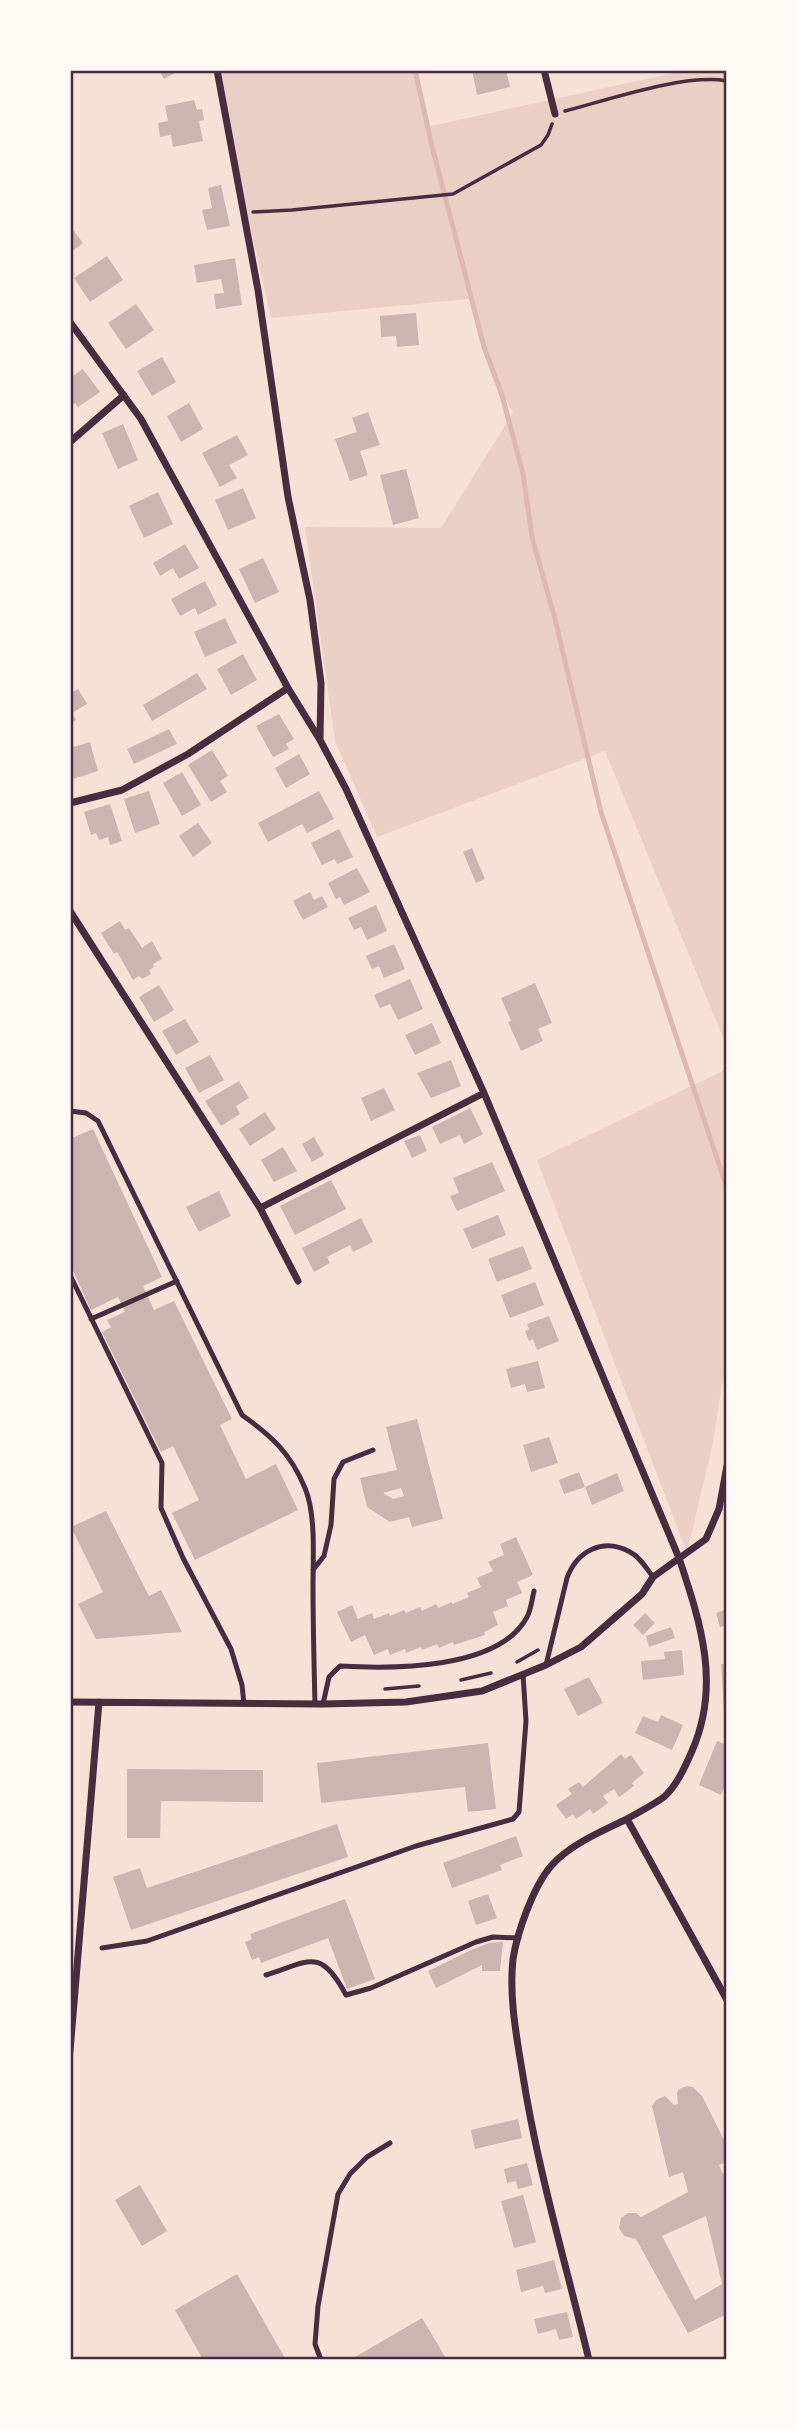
<svg xmlns="http://www.w3.org/2000/svg" width="797" height="2430" font-family="'DejaVu Sans',sans-serif">
  <rect width="100%" height="100%" fill="#f7e1d7"/>
  <path fill="#ebcfc5" d="M215 70H413L426 127 687 70H727V1047L605 751 377 837 335 741 305 527 441 528 513 413 494 375 469 299 271 318Z
    M727 1069V1352L713 1443 687 1553 537 1160Z"/>
  <g fill="none" stroke-linecap="round" stroke-linejoin="round">
    <path stroke="#dcb8b0" stroke-width="5" d="M415 70 432 146 484 347 502 395 523 474 532 537 555 619 601 812 727 1188"/>
  </g>
  <path fill="#ccb4b1" fill-rule="evenodd" d="M159 70H181L164 79Z
    M472 70H506L510 87 477 95Z
    M194 100 197 110 202 109 204 120 199 121 203 141 173 147 171 135 160 137 158 123 168 121 165 106Z
    M221 185 230 226 207 230 202 210 212 208 208 188Z
    M70 226 83 243 70 253Z
    M107 256 123 280 90 302 74 278Z
    M235 258 242 305 216 309 214 294 224 293 221 279 197 283 194 265Z
    M136 304 154 330 126 349 108 323Z
    M416 313 419 345 397 347 396 336 381 337 380 316Z
    M162 357 176 382 152 396 137 371Z
    M83 369 100 392 78 407 75 403 70 407V378Z
    M189 403 203 429 181 442 167 416Z
    M368 412 380 445 360 451 368 475 350 481 335 439 357 432 352 418Z
    M123 424 138 460 118 469 102 433Z
    M237 435 248 455 229 465 237 478 220 487 202 453Z
    M406 469 419 518 393 525 380 475Z
    M243 488 256 518 228 530 215 500Z
    M158 492 173 524 144 538 129 506Z
    M185 544 199 568 179 579 173 568 160 576 153 563Z
    M263 558 279 592 255 603 239 569Z
    M205 581 217 605 198 615 195 608 180 616 171 599Z
    M225 618 237 643 205 657 194 632Z
    M243 654 257 680 231 695 217 669Z
    M197 673 207 689 152 721 143 705Z
    M78 689 87 704 72 713 76 720 70 723V693Z
    M279 714 294 739 286 744 289 749 273 757 256 726Z
    M169 729 177 744 134 764 127 749Z
    M90 742 98 771 70 780V748Z
    M212 750 228 776 220 781 227 792 211 802 188 765Z
    M299 754 310 774 286 788 275 768Z
    M182 772 201 805 182 816 163 783Z
    M149 791 160 824 135 833 124 799Z
    M319 791 334 819 307 833 302 824 268 842 258 823Z
    M110 804 122 841 110 845 108 837 99 840 96 833 91 835 84 812Z
    M198 823 212 843 193 857 179 836Z
    M339 829 353 857 337 864 335 859 322 865 311 843Z
    M472 848 485 879 476 883 463 852Z
    M357 868 370 892 344 905 340 897 336 899 328 883Z
    M310 892 314 900 322 896 328 907 303 920 293 901Z
    M376 905 387 931 367 940 361 927 354 930 348 918Z
    M120 921 125 930 129 928 142 948 152 941 162 959 153 964 154 967 149 970 151 974 142 979 139 976 133 980 117 952 114 954 101 933Z
    M394 944 405 969 384 978 379 966 372 969 366 956Z
    M410 979 423 1009 398 1020 390 1004 380 1008 374 995Z
    M535 983 552 1023 538 1029 543 1041 521 1051 508 1022 511 1021 501 998Z
    M159 985 174 1010 154 1022 139 997Z
    M185 1019 199 1042 176 1055 162 1031Z
    M432 1023 441 1043 415 1055 405 1035Z
    M210 1055 224 1080 199 1093 185 1068Z
    M451 1060 461 1086 431 1098 417 1073Z
    M239 1081 249 1098 236 1106 240 1114 221 1126 205 1101Z
    M384 1088 395 1110 371 1121 361 1098Z
    M470 1108 483 1134 464 1144 460 1135 440 1144 432 1127Z
    M265 1112 276 1129 250 1146 239 1129Z
    M93 1129 162 1277 143 1286 154 1310 174 1301 232 1419 220 1425 246 1479 276 1464 298 1510 195 1560 172 1513 199 1500 173 1446 161 1452 102 1332 111 1327 107 1320 125 1312 118 1297 91 1310 70 1264V1139Z
    M420 1135 427 1151 412 1158 404 1141Z
    M314 1137 324 1155 312 1162 302 1144Z
    M283 1147 297 1171 274 1182 261 1160Z
    M492 1162 505 1191 457 1211 450 1196 459 1193 453 1178Z
    M331 1180 346 1209 295 1235 280 1206Z
    M219 1191 231 1216 199 1232 186 1207Z
    M498 1215 506 1235 472 1249 463 1229Z
    M361 1218 373 1242 353 1252 350 1245 327 1257 330 1263 314 1272 302 1248Z
    M523 1246 532 1269 497 1282 488 1259Z
    M535 1282 544 1305 510 1318 501 1295Z
    M549 1316 559 1341 537 1350 533 1339 529 1341 525 1331 529 1329 527 1324Z
    M538 1361 545 1388 527 1392 525 1384 511 1388 506 1369Z
    M417 1419 443 1519 412 1527 409 1517 390 1522 367 1507 360 1478 397 1470 386 1427ZM401 1488 404 1496 393 1499 383 1493Z
    M549 1437 558 1463 531 1472 523 1445Z
    M579 1472 585 1487 617 1473 624 1491 592 1505 585 1487 564 1494 559 1480Z
    M106 1511 149 1596 161 1590 182 1632 96 1639 78 1604 103 1592 71 1527Z
    M516 1537 533 1575 517 1582 522 1593 506 1600 508 1606 493 1612 498 1625 484 1632 485 1635 454 1645 453 1642 439 1648 437 1644 422 1650 421 1647 406 1653 405 1649 390 1655 388 1649 374 1655 365 1635 351 1642 337 1612 352 1605 358 1619 372 1613 374 1619 389 1613 390 1616 404 1610 406 1613 420 1607 422 1611 436 1604 438 1608 452 1602V1604L469 1597 467 1593 481 1587 477 1578 493 1571 488 1562 504 1555 500 1544Z
    M727 1609V1625L720 1627 716 1613Z
    M645 1613 655 1623 643 1635 633 1625Z
    M671 1627 675 1638 649 1647 646 1636Z
    M682 1650 684 1675 643 1680 641 1661 665 1659 664 1652Z
    M721 1664H727V1712L724 1713Z
    M589 1677 603 1703 578 1716 564 1689Z
    M661 1715 683 1725 672 1750 635 1733 643 1716 658 1722Z
    M717 1741 727 1745V1781L721 1795 699 1785Z
    M488 1743 496 1809 468 1812 465 1787 321 1803 317 1763Z
    M621 1754 625 1759 631 1755 644 1773 632 1783 634 1786 619 1797 614 1789 603 1796 608 1803 593 1814 590 1809 576 1819 573 1814 566 1819 556 1805 572 1794 568 1789 579 1782 583 1787Z
    M127 1769 263 1770V1802L161 1801 160 1838H127Z
    M337 1824 348 1857 131 1930 113 1877 140 1868 147 1888Z
    M516 1836 523 1856 500 1865 502 1870 452 1888 443 1863Z
    M488 1894 497 1918 476 1925 468 1901Z
    M345 1899 375 1979 347 1989 328 1938 261 1963 259 1957 252 1960 245 1942 252 1939 250 1934Z
    M503 1942 500 1971H482V1965L436 1988 428 1971 471 1950 489 1943Z
    M687 2086 693 2087 702 2096 727 2146V2162L719 2165 723 2174 727 2172V2314L688 2333 636 2239 624 2236 619 2228 621 2218 628 2213H636L641 2217 688 2192 683 2172 669 2177 652 2106 656 2100 665 2096 674 2105 678 2104 677 2093 679 2089ZM706 2216 722 2284 695 2300 662 2236Z
    M518 2119 522 2138 475 2149 471 2130Z
    M527 2163 533 2185 518 2189 516 2181 507 2183 504 2169Z
    M140 2185 167 2231 142 2246 115 2200Z
    M523 2195 536 2242 514 2248 501 2201Z
    M554 2260 562 2289 545 2293 543 2286 521 2292 516 2270Z
    M237 2274 286 2360H203L175 2310Z
    M567 2312 573 2337 559 2340 556 2329 538 2334 534 2319Z
    M422 2318 447 2360H350Z"/>
  <g fill="none" stroke-linecap="round" stroke-linejoin="round">
    <path stroke="#4a2c40" stroke-width="3.5" d="M565 111C608 100 685 73 727 81
      M253 212 292 210 453 194 541 145 548 135 552 124
      M517 1662 538 1650
      M461 1680 491 1673
      M385 1689 419 1686"/>
    <path stroke="#4a2c40" stroke-width="5" d="M70 1111 86 1113 98 1121 242 1415C272 1436 291 1454 305 1488 316 1514 313 1556 313 1585 313 1625 314 1664 315 1704
      M70 1275 162 1463 161 1508 183 1558 231 1649 242 1685 244 1704
      M91 1319 177 1281
      M313 1570 324 1556 331 1525 334 1479 343 1462 373 1450
      M546 1665 567 1578C577 1551 603 1537 630 1552 640 1557 646 1568 653 1577
      M323 1704 329 1677 340 1666C392 1669 499 1670 527 1617 531 1610 532 1599 534 1591
      M102 1948 147 1941 416 1846 513 1819 519 1812 526 1721 523 1674
      M266 1975C310 1961 320 1947 346 1995L371 1988 476 1942 493 1937 519 1938
      M321 2360 315 2344 318 2306 338 2194 350 2174 367 2157 390 2143"/>
    <path stroke="#4a2c40" stroke-width="7" d="M217 70 258 290 288 497 310 600 321 683 320 739
      M544 70 555 114
      M70 322 141 419 288 688 320 740 346 789 484 1093 679 1558C701 1624 721 1685 692 1751 685 1767 677 1785 664 1797 653 1805 639 1812 627 1819
      M70 442 124 395
      M70 803 122 790 188 754 288 688
      M70 911 260 1208 484 1093
      M260 1208 298 1281
      M70 1702 323 1704 406 1702 482 1691 546 1665 581 1647 642 1594 653 1577 706 1539 719 1509 727 1466
      M70 2051 99 1702
      M589 2360C566 2264 537 2168 522 2070 516 2034 509 1996 513 1959 517 1933 533 1887 551 1866 569 1845 602 1831 627 1819L727 2000"/>
  </g>
  <rect width="797" height="2430" fill="none" stroke="#fffaf5" stroke-width="144"/>
  <rect x="72" y="72" width="653" height="2286" fill="none" stroke="#4a2c40" stroke-width="2.5"/>
</svg>
